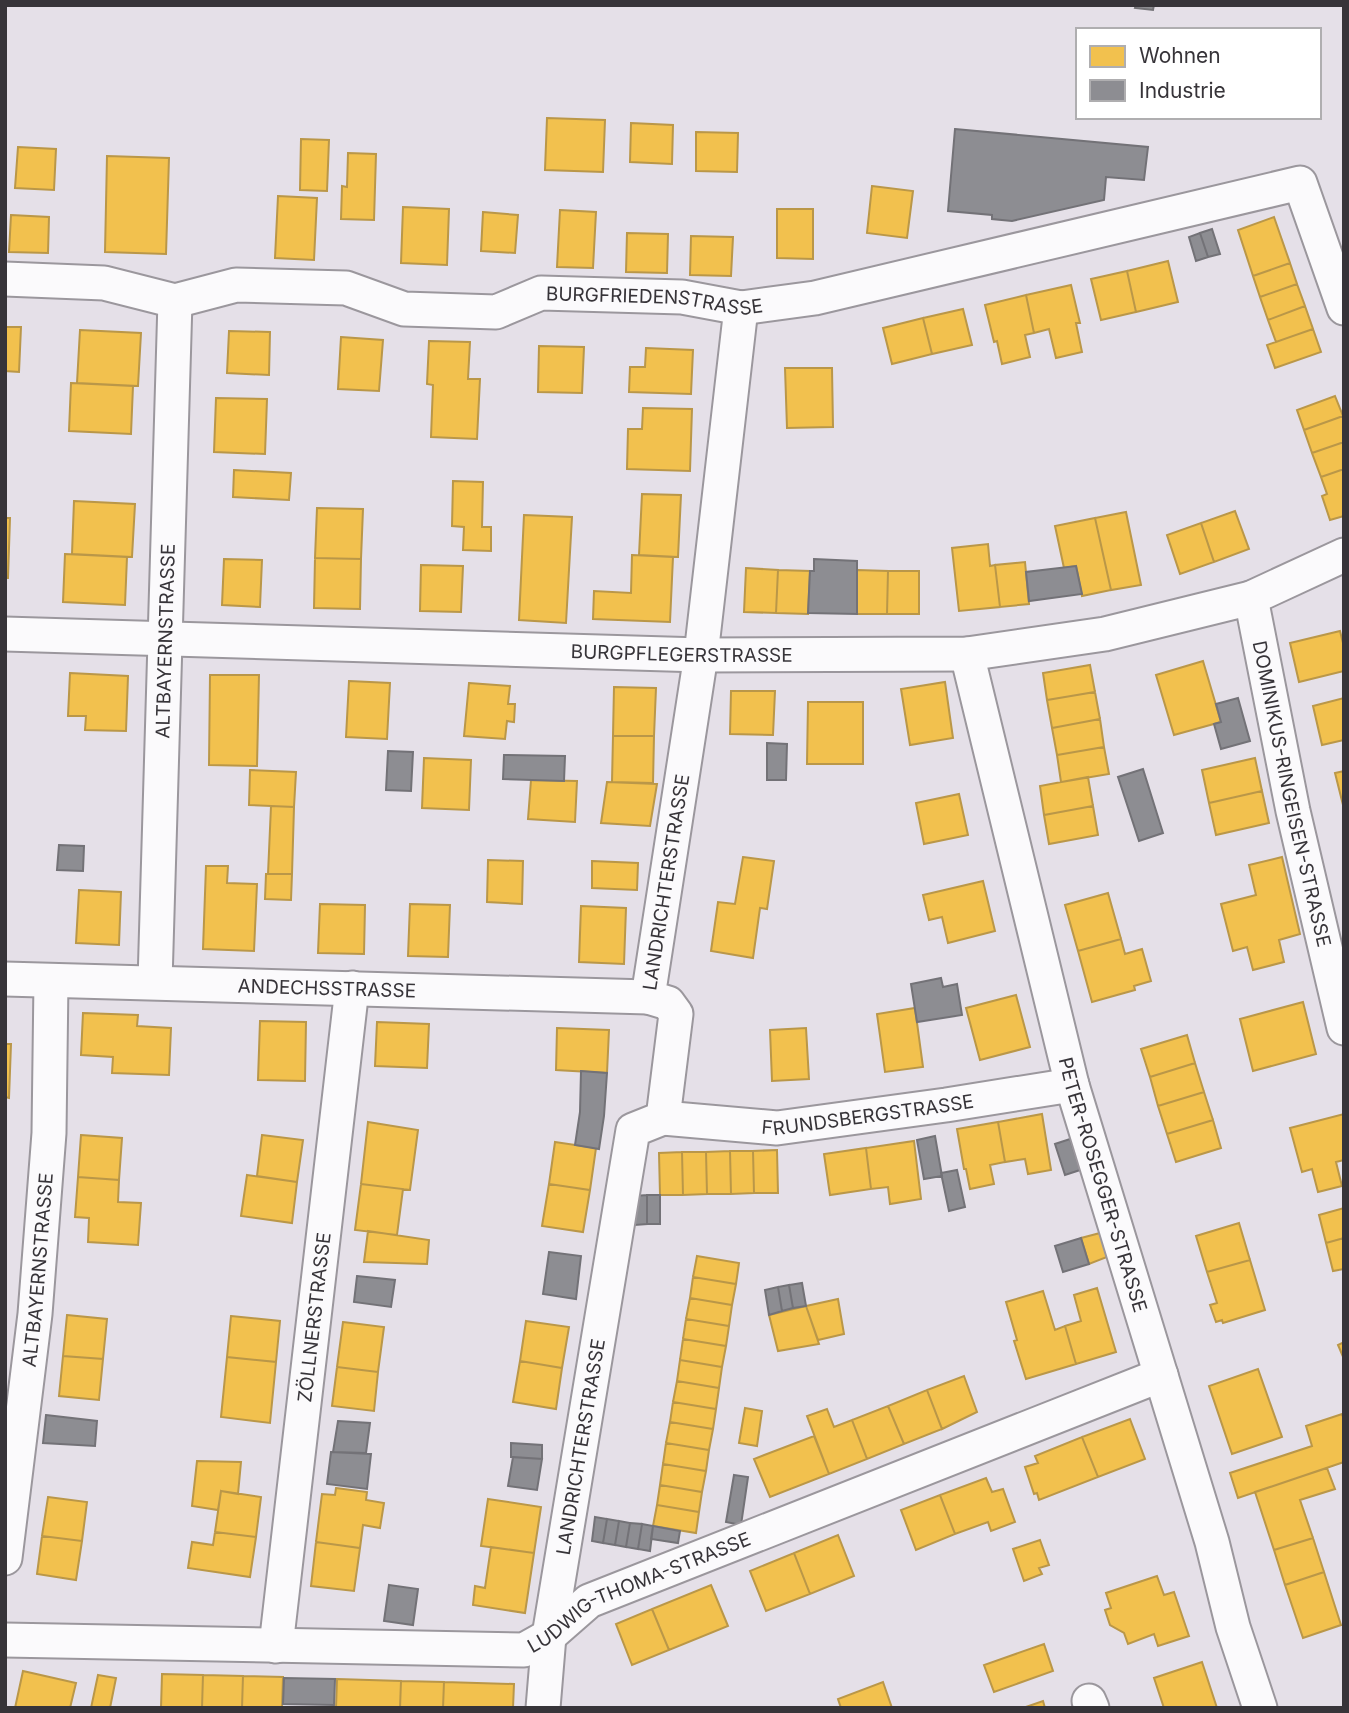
<svg xmlns="http://www.w3.org/2000/svg" width="1349" height="1713" font-family="Inter,sans-serif">
  <rect width="100%" height="100%" fill="#e5e0e8"/>
  <path fill="#f2c14e" stroke="#ba9748" stroke-width="2" d="M547 118 605 120 603 172 545 170Z
    M631 123 673 125 672 164 630 162Z
    M696 132 738 133 737 172 696 171Z
    M301 139 329 140 327 191 300 190Z
    M18 147 56 149 54 190 15 188Z
    M348 153 376 154 374 220 341 219 342 186 347 187Z
    M107 156 169 158 166 254 105 252Z
    M872 186 913 191 907 238 867 233Z
    M278 196 317 198 314 260 275 258Z
    M403 207 449 209 447 265 401 263Z
    M777 209H813V259L777 258Z
    M560 210 596 212 593 268 557 267Z
    M483 212 518 215 515 253 481 251Z
    M11 215 49 217 48 253 9 252Z
    M1274 217 1290 263 1253 276 1238 230Z
    M627 233 668 234 667 273 626 272Z
    M691 236 733 237 731 276 690 275Z
    M1168 261 1178 302 1136 312 1127 271Z
    M1290 263 1297 284 1260 297 1253 276Z
    M1127 271 1136 312 1101 320 1091 279Z
    M1297 284 1305 306 1268 320 1260 297Z
    M1071 285 1080 323H1076L1082 352 1056 358 1049 329 1034 333 1026 295Z
    M1026 295 1034 333 1025 335 1030 357 1002 364 997 341 994 342 985 305Z
    M1305 306 1313 329 1276 342 1268 320Z
    M963 309 972 345 932 354 923 318Z
    M923 318 932 354 892 364 883 328Z
    M5 327H21L19 372 5 371Z
    M1313 329 1321 352 1275 368 1267 345Z
    M80 330 141 333 138 386 77 383Z
    M229 331 270 332 269 375 227 373Z
    M341 337 383 340 379 391 338 389Z
    M429 341 470 342 468 379H480L477 439 431 437 433 385 427 384Z
    M539 346 584 347 582 393 538 392Z
    M646 348 693 350 691 394 629 392 630 367H645Z
    M785 368H832L833 427 787 428Z
    M71 383 133 386 131 434 69 431Z
    M1335 396 1343 416 1304 430 1297 410Z
    M216 398 267 399 265 454 214 452Z
    M643 408 692 409 690 471 627 469 628 429H642Z
    M1343 416 1344 442 1312 453 1304 430Z
    M1344 442V469L1321 477 1312 453Z
    M1344 469V516L1330 520 1322 496 1327 494 1321 477Z
    M234 470 291 473 289 500 233 497Z
    M453 481 483 482 482 527H491V551L463 550 464 527 452 526Z
    M642 494 681 495 678 557 639 555Z
    M74 501 135 504 132 557 72 554Z
    M317 508 363 509 361 559 315 558Z
    M1235 511 1249 549 1214 562 1201 523Z
    M1126 512 1141 585 1111 590 1095 518Z
    M524 515 572 517 566 623 519 620Z
    M5 518H10L8 578H5Z
    M1095 518 1111 590 1082 596 1076 566 1064 568 1055 526Z
    M1201 523 1214 562 1180 574 1167 535Z
    M988 544 990 566 995 565 1000 607 959 611 952 548Z
    M65 554 127 557 125 605 63 602Z
    M632 555 673 557 670 622 593 619 594 591 631 593Z
    M315 558 361 559 360 609 314 608Z
    M224 559 262 560 260 607 222 605Z
    M1025 562 1029 604 1000 607 995 565Z
    M421 565 463 566 461 612 420 611Z
    M746 568 778 570 776 613 744 612Z
    M778 570 810 571 808 614 776 613Z
    M857 570 888 571 887 614H857Z
    M888 571H919V614H887Z
    M1340 631 1344 647V671L1299 682 1290 643Z
    M1203 661 1221 722 1174 735 1156 675Z
    M1090 665 1095 692 1047 700 1043 673Z
    M70 673 128 676 126 731 85 730 86 716H68Z
    M210 675H259L257 766 209 765Z
    M349 681 390 683 387 739 346 737Z
    M945 682 953 738 910 745 901 689Z
    M469 683 510 686 508 704H515L514 722 507 721 505 739 464 736Z
    M614 687 656 688 654 736H613Z
    M731 691H775L773 735 730 734Z
    M1095 692 1100 719 1052 728 1047 700Z
    M1344 698V740L1322 745 1313 706Z
    M808 702H863V764H807Z
    M1100 719 1104 747 1057 755 1052 728Z
    M613 736H654L653 783 612 782Z
    M1104 747 1109 774 1061 782 1057 755Z
    M424 758 471 760 469 810 422 808Z
    M1255 758 1262 791 1209 803 1202 770Z
    M250 770 296 772 294 807 249 805Z
    M1344 771V805H1343L1335 773Z
    M1088 777 1093 806 1044 815 1040 786Z
    M531 780 577 781 575 822 528 819Z
    M607 782 657 784 650 826 601 823Z
    M1262 791 1269 823 1216 835 1209 803Z
    M959 794 968 835 924 844 916 803Z
    M271 806 294 807 292 874H268Z
    M1093 806 1098 835 1049 844 1044 815Z
    M743 857 774 861 767 909 760 908 753 958 711 951 718 902 735 904Z
    M1282 857 1300 934 1279 940 1284 962 1253 970 1247 947 1233 951 1221 904 1256 895 1249 865Z
    M488 860 523 861 522 904 487 902Z
    M592 861 638 863 637 890 592 888Z
    M206 866H228L227 883 257 884 254 951 203 949Z
    M266 874H292L291 900 265 899Z
    M983 881 995 931 948 943 942 917 929 920 923 895Z
    M79 890 121 892 119 945 76 943Z
    M1108 893 1121 939 1078 951 1065 905Z
    M320 904 365 905 364 954 318 953Z
    M410 904 450 905 448 957 408 956Z
    M581 906 626 908 624 964 579 962Z
    M1121 939 1125 954 1142 949 1151 981 1134 986 1135 990 1092 1002 1078 951Z
    M1016 995 1030 1047 980 1060 966 1008Z
    M1303 1002 1316 1054 1253 1071 1240 1019Z
    M915 1008 923 1067 885 1072 877 1014Z
    M83 1013 138 1015 137 1026 171 1028 169 1075 112 1073 113 1057 81 1055Z
    M260 1021 306 1022 305 1081 258 1080Z
    M377 1022 429 1024 427 1068 375 1066Z
    M557 1028 609 1030 607 1073 556 1070Z
    M806 1028 809 1079 772 1081 770 1030Z
    M1187 1035 1195 1063 1150 1077 1141 1049Z
    M5 1044H11L9 1098 5 1097Z
    M1195 1063 1204 1092 1158 1106 1150 1077Z
    M1204 1092 1213 1120 1167 1134 1158 1106Z
    M1042 1114 1051 1170 1028 1174 1025 1159 1005 1162 998 1122Z
    M1344 1114V1160L1336 1162 1342 1186 1318 1192 1312 1169 1302 1172 1290 1128Z
    M1213 1120 1221 1148 1176 1162 1167 1134Z
    M368 1122 418 1130 410 1190 361 1184Z
    M998 1122 1005 1162 990 1165 994 1184 970 1189 966 1169H964L957 1129Z
    M81 1135 122 1138 119 1180 78 1177Z
    M262 1135 303 1140 297 1182 257 1176Z
    M914 1141 921 1199 890 1204 888 1187 871 1189 866 1148Z
    M555 1142 596 1148 590 1190 549 1184Z
    M866 1148 871 1189 830 1195 824 1154Z
    M777 1150 778 1193H754L753 1151Z
    M730 1151 731 1194H707L706 1152Z
    M730 1151H753L754 1193 731 1194Z
    M682 1152 683 1195H660L659 1153Z
    M682 1152H706L707 1194 683 1195Z
    M247 1175 297 1182 292 1223 241 1216Z
    M78 1177 119 1180 118 1202 141 1203 138 1245 88 1242 89 1218 75 1217Z
    M361 1184 403 1189 397 1235 355 1230Z
    M549 1184 590 1190 583 1232 542 1226Z
    M1344 1208V1238L1326 1243 1319 1215Z
    M1239 1223 1250 1260 1207 1272 1196 1236Z
    M368 1231 429 1240 427 1264 364 1262Z
    M1100 1233 1107 1257 1089 1264 1081 1238Z
    M1344 1238V1269L1333 1271 1326 1243Z
    M697 1256 739 1263 736 1284 693 1277Z
    M1250 1260 1265 1310 1223 1323 1222 1320 1216 1322 1210 1305 1217 1303 1207 1272Z
    M693 1277 736 1284 732 1305 690 1298Z
    M1097 1288 1116 1352 1076 1364 1065 1326 1081 1321 1074 1295Z
    M1043 1291 1055 1330 1065 1326 1076 1364 1026 1379 1014 1341 1017 1340 1006 1302Z
    M690 1298 732 1305 729 1326 686 1319Z
    M838 1299 844 1334 818 1340 806 1306Z
    M806 1306 819 1344 778 1351 769 1315Z
    M67 1315 107 1319 103 1359 63 1356Z
    M231 1316 280 1321 276 1362 227 1357Z
    M686 1319 729 1326 726 1346 683 1339Z
    M526 1321 569 1327 562 1368 520 1361Z
    M343 1322 384 1327 378 1372 337 1367Z
    M683 1339 726 1346 722 1367 680 1360Z
    M1344 1342V1359L1338 1345Z
    M63 1356 103 1359 99 1400 59 1396Z
    M227 1357 276 1362 270 1423 221 1417Z
    M680 1360 722 1367 719 1388 677 1381Z
    M520 1361 562 1368 556 1409 513 1402Z
    M337 1367 378 1372 374 1411 332 1406Z
    M1258 1369 1282 1437 1232 1454 1209 1386Z
    M964 1376 977 1412 942 1429 927 1390Z
    M677 1381 719 1388 716 1409 673 1402Z
    M927 1390 942 1429 904 1444 888 1406Z
    M673 1402 716 1409 713 1429 670 1422Z
    M888 1406 904 1444 867 1459 852 1420Z
    M745 1408 762 1411 757 1446 739 1443Z
    M827 1409 834 1427 852 1420 867 1459 829 1474 807 1416Z
    M1342 1414 1344 1420V1462L1238 1498 1230 1473 1312 1446 1306 1426Z
    M1130 1419 1145 1459 1098 1477 1082 1437Z
    M670 1422 713 1429 709 1450 666 1443Z
    M814 1436 829 1474 770 1497 754 1459Z
    M1082 1437 1098 1477 1039 1500 1037 1493 1034 1494 1025 1467 1038 1463 1035 1456Z
    M666 1443 709 1450 706 1471 663 1464Z
    M197 1461 241 1462 238 1494 221 1491 218 1510 192 1506Z
    M663 1464 706 1471 702 1492 660 1485Z
    M1327 1468 1335 1489 1300 1500 1313 1538 1274 1550 1255 1492Z
    M986 1478 992 1492 1003 1489 1015 1522 991 1531 988 1522 955 1534 940 1495Z
    M660 1485 702 1492 699 1512 657 1505Z
    M336 1488 367 1492 366 1500 384 1503 380 1528 363 1525 360 1548 316 1542 322 1494 335 1495Z
    M221 1491 261 1497 256 1537 215 1532Z
    M940 1495 955 1534 916 1550 901 1510Z
    M48 1497 87 1502 82 1541 42 1536Z
    M488 1499 541 1507 534 1553 481 1546Z
    M657 1505 699 1512 696 1533 653 1526Z
    M215 1532 256 1537 250 1577 188 1568 192 1542 213 1545Z
    M838 1535 854 1576 810 1594 794 1553Z
    M42 1536 82 1541 76 1580 37 1574Z
    M1313 1538 1324 1572 1285 1585 1274 1550Z
    M1040 1540 1049 1565 1039 1568 1042 1574 1024 1581 1013 1549Z
    M316 1542 360 1548 354 1591 311 1586Z
    M491 1547 534 1553 525 1613 473 1605 475 1586 485 1588Z
    M794 1553 810 1594 766 1611 750 1571Z
    M1324 1572 1341 1625 1303 1638 1285 1585Z
    M1157 1576 1164 1595 1174 1592 1189 1636 1158 1646 1154 1634 1128 1644 1124 1633 1110 1625 1105 1610 1111 1608 1106 1593Z
    M711 1585 728 1626 669 1650 652 1609Z
    M652 1609 669 1650 632 1665 616 1624Z
    M1044 1644 1053 1671 994 1692 984 1665Z
    M1202 1662 1217 1708H1164L1154 1678Z
    M23 1671 76 1683 70 1708H15Z
    M162 1674 203 1675 202 1708H161Z
    M98 1675 116 1678 110 1708H91Z
    M203 1675 243 1676 242 1708H202Z
    M243 1676 283 1677 282 1708H242Z
    M337 1679 401 1681 400 1708H336Z
    M401 1681 444 1682 443 1708H400Z
    M444 1682 514 1684 513 1708H443Z
    M883 1682 892 1708H841L838 1699Z
    M1043 1701 1045 1708H1023Z"/>
  <path fill="#8d8d92" stroke="#737277" stroke-width="2" d="M1136 5H1154L1153 10 1135 8Z
    M955 129 1148 147 1144 180 1106 177 1104 200 1012 221 992 219V215L948 211Z
    M1212 229 1220 254 1208 257 1200 233Z
    M1200 233 1208 257 1196 261 1189 237Z
    M814 559 857 561V614L808 613 810 571H814Z
    M1076 566 1082 594 1029 601 1026 572Z
    M1238 698 1250 741 1221 749 1214 724 1221 722 1216 704Z
    M767 743 787 744 786 780H767Z
    M388 751 413 752 411 791 386 790Z
    M504 755 565 756 564 781 503 779Z
    M1143 769 1163 833 1139 841 1118 777Z
    M59 845 84 846 83 871 57 870Z
    M941 978 943 987 957 984 962 1015 917 1022 911 984Z
    M581 1071 607 1073 604 1116 599 1149 575 1145 580 1112Z
    M935 1136 942 1176 924 1179 917 1140Z
    M1070 1139 1080 1170 1065 1175 1055 1144Z
    M957 1170 965 1207 949 1211 941 1173Z
    M647 1195H660V1224H647Z
    M647 1195V1224L635 1225 634 1196Z
    M1081 1238 1089 1264 1063 1272 1055 1246Z
    M549 1252 581 1256 576 1299 543 1294Z
    M357 1276 395 1280 391 1307 354 1302Z
    M802 1283 806 1306 793 1308 789 1285Z
    M789 1285 793 1308 782 1311 778 1287Z
    M778 1287 782 1311 769 1315 765 1290Z
    M46 1415 97 1421 95 1446 43 1443Z
    M338 1421 370 1423 366 1453 333 1452Z
    M511 1443 542 1445V1459L511 1457Z
    M331 1452 371 1454 367 1489 327 1484Z
    M513 1457 542 1459 537 1490 508 1486Z
    M734 1475 748 1477 741 1525 726 1522Z
    M595 1517 607 1519 603 1543 592 1541Z
    M607 1519 619 1521 615 1545 603 1543Z
    M619 1521 630 1523 626 1547 615 1545Z
    M630 1523 642 1524 638 1549 626 1547Z
    M642 1524 653 1526 650 1551 638 1549Z
    M653 1526 680 1531 678 1543 651 1539Z
    M389 1585 418 1589 413 1625 384 1621Z
    M284 1678 335 1679 334 1705 283 1704Z"/>
  <g fill="none" stroke-linecap="round" stroke-linejoin="round">
    <g stroke="#9b979d" stroke-width="37">
      <g id="minor">
        <path id="s1" d="M5 279 104 283 175 301 236 285 346 288 404 309 496 312 541 293 682 297 741 308 815 298 1300 183 1344 308"/>
        <path id="s2" d="M1251 598 1293 811 1344 1028"/>
        <path id="s3" d="M5 634 701 655 967 654 1105 634 1251 598 1344 555"/>
        <path id="s4" d="M967 654 1072 1085 1212 1542 1233 1627 1260 1708"/>
        <path id="s5" d="M5 979 648 997"/>
        <path id="s6" d="M155 982 175 301"/>
        <path id="s7" d="M663 1118 777 1128 946 1105 1072 1085"/>
        <path id="s8" d="M5 1558 35 1314 49 1133 51 981"/>
        <path id="s9" d="M5 1640 524 1650 549 1636 589 1601 1161 1375"/>
        <path id="s10" d="M276 1646 352 988"/>
        <path d="M1089 1701 1092 1708"/>
        <path id="s11" d="M543 1708 549 1636 633 1130 663 1118 676 1014 668 1003 648 997 701 655 741 308"/>
      </g>
    </g>
    <use href="#minor" stroke="#fbfafc" stroke-width="33"/>
  </g>
  <g text-anchor="middle" dominant-baseline="central" stroke-width="7" stroke-linejoin="round" paint-order="stroke">
    <g font-size="19" fill="#373439" stroke="#fff">
      <text stroke="none"><textPath href="#s1" startOffset="662">BURGFRIEDENSTRASSE</textPath></text>
      <text stroke="none"><textPath href="#s6" startOffset="341">ALTBAYERNSTRASSE</textPath></text>
      <text stroke="none"><textPath href="#s3" startOffset="677">BURGPFLEGERSTRASSE</textPath></text>
      <text stroke="none"><textPath href="#s2" startOffset="200">DOMINIKUS-RINGEISEN-STRASSE</textPath></text>
      <text stroke="none"><textPath href="#s11" startOffset="873">LANDRICHTERSTRASSE</textPath></text>
      <text stroke="none"><textPath href="#s5" startOffset="322">ANDECHSSTRASSE</textPath></text>
      <text stroke="none"><textPath href="#s7" startOffset="206">FRUNDSBERGSTRASSE</textPath></text>
      <text stroke="none"><textPath href="#s4" startOffset="548">PETER-ROSEGGER-STRASSE</textPath></text>
      <text stroke="none"><textPath href="#s8" startOffset="290">ALTBAYERNSTRASSE</textPath></text>
      <text stroke="none"><textPath href="#s10" startOffset="331">ZÖLLNERSTRASSE</textPath></text>
      <text stroke="none"><textPath href="#s11" startOffset="264">LANDRICHTERSTRASSE</textPath></text>
      <text stroke="none"><textPath href="#s9" startOffset="649">LUDWIG-THOMA-STRASSE</textPath></text>
    </g>
  </g>
  <rect width="1349" height="1713" fill="none" stroke="#373439" stroke-width="14"/>
  <rect x="1076" y="28" width="245" height="91" fill="#ffffff" stroke="#afaeb0" stroke-width="2"/>
  <rect x="1090" y="46" width="35" height="21" fill="#f2c14e" stroke="#afaeb0" stroke-width="2"/>
  <text x="1139" y="63" font-size="21" fill="#373439">Wohnen</text>
  <rect x="1090" y="80" width="35" height="21" fill="#8d8d92" stroke="#afaeb0" stroke-width="2"/>
  <text x="1139" y="98" font-size="21" fill="#373439">Industrie</text>
</svg>
